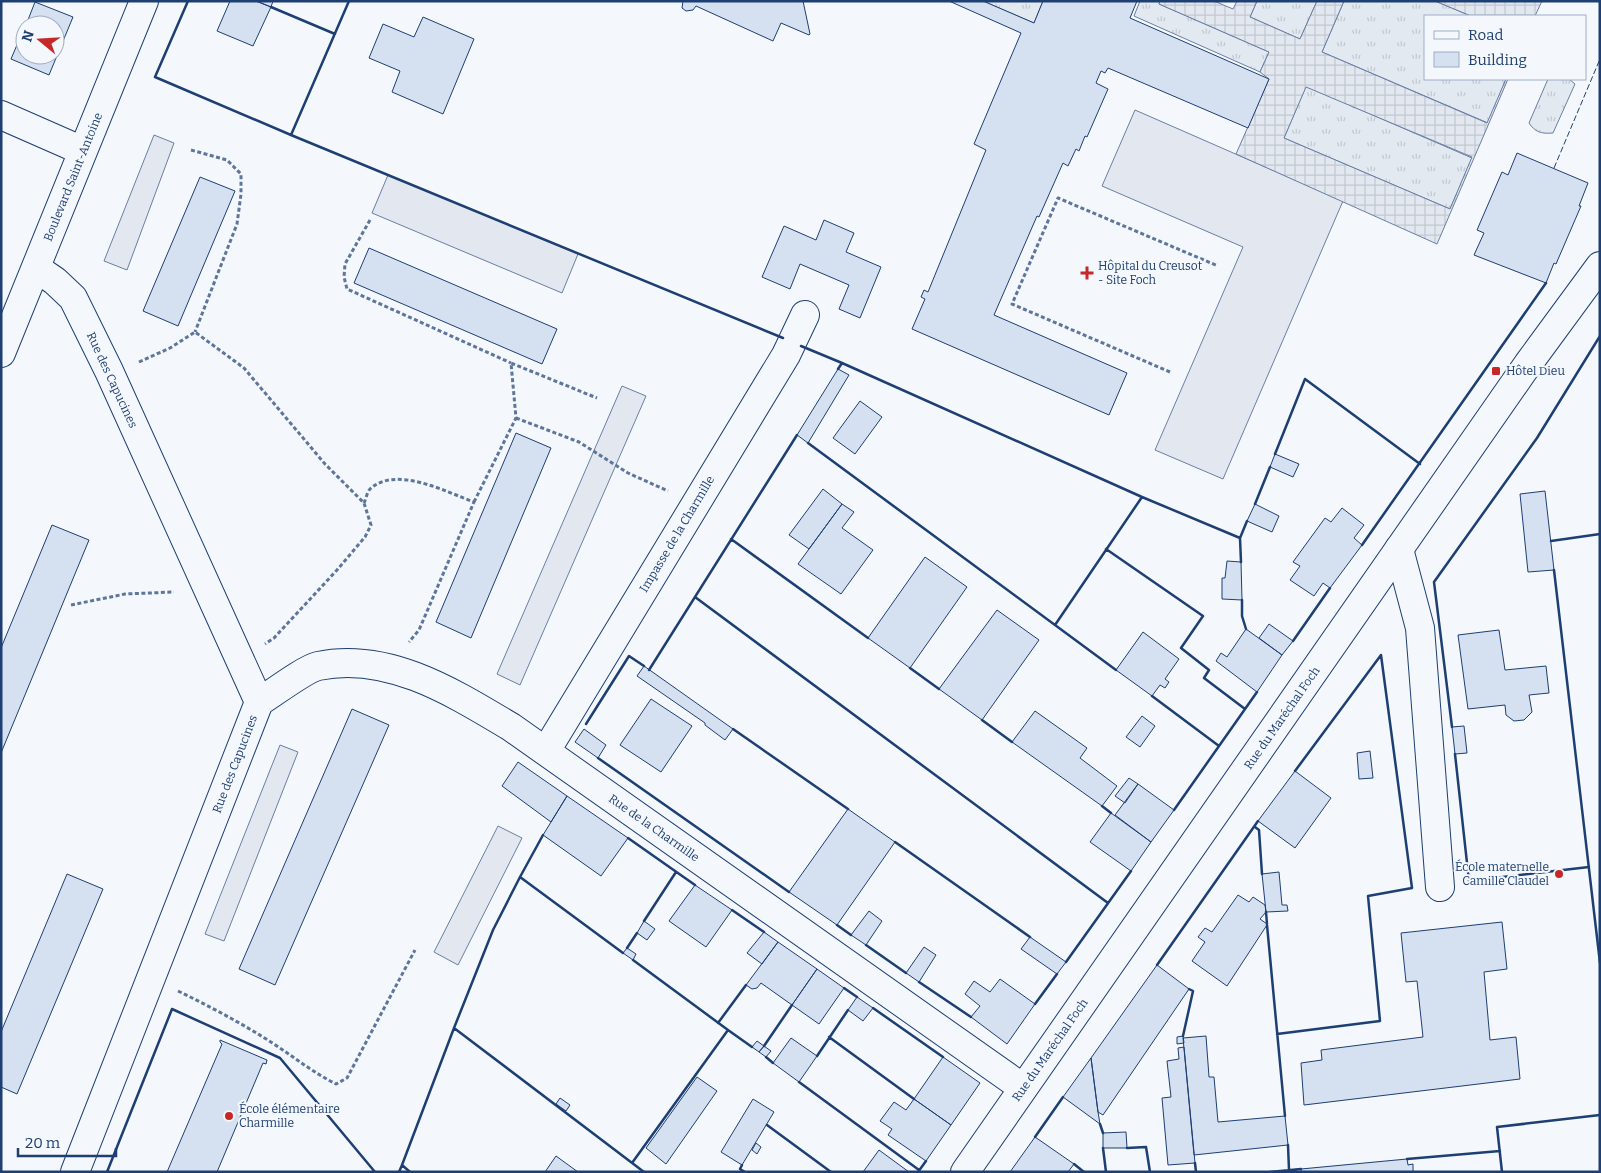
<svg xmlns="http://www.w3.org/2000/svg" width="1601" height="1173" font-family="Bitter,serif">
  <defs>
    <pattern id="grass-tufts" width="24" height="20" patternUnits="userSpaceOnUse" patternTransform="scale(1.25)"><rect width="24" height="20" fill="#e3e9f0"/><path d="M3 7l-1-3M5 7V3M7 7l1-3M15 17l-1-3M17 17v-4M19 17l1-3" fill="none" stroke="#c2c9d1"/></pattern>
    <pattern id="plaza-grid" width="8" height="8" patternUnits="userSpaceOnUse" patternTransform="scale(1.25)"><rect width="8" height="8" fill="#e3e8f0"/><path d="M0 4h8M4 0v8" fill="none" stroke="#c2c8d1"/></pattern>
  </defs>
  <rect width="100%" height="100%" fill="#f4f7fb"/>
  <path fill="url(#grass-tufts)" stroke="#687fa3" d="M983 1H1043L1034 23Z
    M1140 1H1160L1159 4 1269 52 1260 72 1134 16Z
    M1257 1H1317L1300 39 1250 17Z
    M1344 1H1435L1471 16H1425V79H1506L1488 123 1322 52Z
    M1548 79H1569L1575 84 1553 133C1541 134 1535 132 1529 123Z
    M1306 86 1472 158 1450 209 1284 138Z"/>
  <path fill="#e3e8f0" stroke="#687fa3" d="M1135 110 1343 201 1223 479 1155 450 1243 247 1102 186Z
    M154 135 174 143 127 270 104 261Z
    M388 175 578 254 562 293 372 213Z
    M622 386 646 396 520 685 497 674Z
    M280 745 298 752 224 941 205 934Z
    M498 826 522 838 458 965 434 952Z"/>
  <path fill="url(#plaza-grid)" stroke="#687fa3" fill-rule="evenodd" d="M1160 1H1214L1233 9 1237 1H1257L1250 17 1300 39 1317 1H1344L1322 52 1487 123 1506 79H1508L1437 244 1236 154 1269 79 1260 72 1269 52 1159 4ZM1306 87 1472 157 1450 209 1284 138Z
    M1435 1H1542L1535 16H1471Z"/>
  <path fill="#d5e0f0" stroke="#1d3f73" d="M230 1H256L271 7 253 46 217 31Z
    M256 1H273L271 7Z
    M683 1H803L810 34 809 35 781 23 773 41 696 6 693 10 686 11 682 8Z
    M949 1H983L1034 23 1043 1H1137L1130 18 1269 79 1248 128 1108 68 1105 73 1101 71 1096 83 1108 89 1087 137 1085 136 1079 151 1076 149 1068 166 1063 163 1039 217 1037 216 994 315 1127 373 1109 415 912 329 925 299 921 297 924 290 928 292 986 150 974 144 1021 33Z
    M35 2 73 17 49 75 11 59 25 26V55H55V25H26Z
    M423 17 474 39 443 114 392 92 400 71 369 58 383 24 414 37Z
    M1517 153 1588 183 1579 206H1581L1556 264 1554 263 1546 283 1474 255 1484 233 1477 230 1502 172 1508 175Z
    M200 177 235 191 178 326 143 311Z
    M824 220 854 233 846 252 881 267 860 318 839 309 849 285 800 264 790 289 762 277 784 226 816 240Z
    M369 248 557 329 542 364 354 283Z
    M838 369 849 375 808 443 797 435Z
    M860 401 882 417 855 454 833 438Z
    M516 433 551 448 471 638 436 622Z
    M1275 454 1299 464 1293 477 1270 467Z
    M823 489 842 504 809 549 789 535Z
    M1545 491 1554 570 1528 572 1520 494Z
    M842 504 854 512 842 528 873 550 841 594 798 564Z
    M1255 504 1279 516 1272 532 1247 521Z
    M1342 508 1364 525 1354 538 1362 545 1330 588 1323 583 1314 596 1290 580 1300 566 1293 562 1325 518 1331 522Z
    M52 525 89 540 1 753V648Z
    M925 557 967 587 910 668 868 638Z
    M1227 561 1241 562 1242 600 1222 599V578H1225Z
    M997 610 1039 640 982 720 939 689Z
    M1269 624 1293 641 1282 655 1259 638Z
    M1246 629 1282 655 1257 692 1216 661 1221 653 1227 657Z
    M1499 630 1505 670 1546 666 1549 693 1529 695 1532 712 1524 720 1514 721 1506 715 1505 705 1468 709 1458 635Z
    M1143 632 1179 659 1165 679 1169 682 1165 688 1160 685 1152 696 1116 670Z
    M644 666 733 729 725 740 705 725V723L637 676Z
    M651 699 692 726 661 772 620 745Z
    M352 709 389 725 275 985 239 969Z
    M1035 711 1087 748 1080 758 1117 786 1102 806 1012 742Z
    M1142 716 1155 726 1140 747 1126 737Z
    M1464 726 1467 753 1455 754 1452 727Z
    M584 729 606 745 598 758 575 742Z
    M1370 751 1373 778 1359 779 1357 753Z
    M518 762 567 796 551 822 502 786Z
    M1295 771 1331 798 1295 848 1258 821Z
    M1129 778 1138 784 1125 803 1115 796Z
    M1138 784 1174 810 1151 842 1115 815Z
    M567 796 628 838 601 876 543 835Z
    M848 809 895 842 837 925 789 892Z
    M1111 813 1151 842 1131 871 1090 842Z
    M1279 872 1282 905H1287L1288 911 1266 912 1262 874Z
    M67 874 103 889 17 1094 1 1087V1032Z
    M695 885 732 910 706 947 669 921Z
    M1238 895 1249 902 1253 897 1265 905 1266 912 1260 919 1267 924V925L1227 986 1192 961 1205 942 1198 937 1205 928 1212 932Z
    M869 911 882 921 866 945 851 935Z
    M644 921 655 929 647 940 637 933Z
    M1502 922 1507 969 1484 972 1490 1040 1516 1037 1520 1079 1304 1105 1301 1063 1322 1060 1321 1050 1423 1037 1417 981 1406 982 1401 933Z
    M764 932 778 942 762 964 747 953Z
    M1030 937 1066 962 1057 974 1021 949Z
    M778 942 817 969 792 1005 761 983 757 988 752 989 746 985Z
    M924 947 936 955 919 982 906 973Z
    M627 948 636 954 633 960 623 953Z
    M1157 965 1189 989 1103 1115 1098 1112 1091 1058Z
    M817 969 844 988 819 1024 792 1005Z
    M1000 979 1035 1004 1007 1044 971 1017 980 1006 965 994 974 981 990 992Z
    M857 997 873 1008 863 1021 848 1010Z
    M1183 1036 1184 1043 1177 1044V1037Z
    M1206 1036 1209 1077H1214L1218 1122 1285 1116 1288 1145 1194 1155 1183 1038Z
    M791 1038 817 1056 799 1082 773 1063Z
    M220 1040 267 1060 266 1064 263 1063 217 1172H167L222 1044 220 1042Z
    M757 1041 764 1046 759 1052 752 1047Z
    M764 1046 771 1051 766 1057 759 1052Z
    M1184 1047 1195 1163 1168 1165 1162 1098 1171 1097 1167 1061 1179 1059 1178 1048Z
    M943 1057 980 1083 951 1125 914 1099Z
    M1091 1058 1098 1112 1100 1124 1063 1097Z
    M697 1077 717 1091 666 1164 646 1148Z
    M560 1098 570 1105 566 1111 556 1104Z
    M753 1099 774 1112 742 1165 721 1152Z
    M914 1099 951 1125 926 1161 888 1135 892 1129 880 1121 894 1102 906 1110Z
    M1126 1132 1127 1148H1103V1133Z
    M1035 1137 1074 1164 1068 1172H1010Z
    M756 1143 761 1147 757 1154 752 1150Z
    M879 1150 909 1172H863Z
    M556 1156 578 1172H545Z
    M1407 1159 1408 1165 1413 1164V1172H1301V1169Z"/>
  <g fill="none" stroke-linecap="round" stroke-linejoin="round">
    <g stroke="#1d3f73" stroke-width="30">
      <path id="minor" d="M1 115 83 151
        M36 268 55 281 73 298 109 371 259 702 75 1172
        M1 353 144 1
        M1399 549 1420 628 1440 887
        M259 702C272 694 305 669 318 666 388 651 454 693 511 727L1023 1088
        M546 751 786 355 805 315"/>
    </g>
    <g stroke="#1d3f73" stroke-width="30">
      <path id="major" d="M965 1172 1528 364 1600 266"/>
    </g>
    <path stroke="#5e769c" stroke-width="3" stroke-dasharray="4 2.5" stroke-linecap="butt" d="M191 150 227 160 241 174V194L237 224 195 332
      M370 220 345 264 344 277 347 289 511 363
      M139 362 170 348 195 332 244 368 325 464 364 503 371 525 365 537 337 570 274 638 265 644
      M1170 372 1012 304 1058 198 1218 266
      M516 418 579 442 628 473 668 491
      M474 502 516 418 511 363 597 398
      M364 503C366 499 367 492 370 489 396 465 446 492 474 502L419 630 409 642
      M71 605 125 594 174 592
      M178 991C211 1007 243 1024 274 1044 295 1058 314 1073 336 1084L347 1078 415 950
      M1295 1169 1296 1172"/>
    <use href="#minor" stroke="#f4f7fb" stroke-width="28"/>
    <use href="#major" stroke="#f4f7fb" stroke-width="28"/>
    <path stroke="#1d3f73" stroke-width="1" stroke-dasharray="6 2.5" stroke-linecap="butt" d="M1554 168 1600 59"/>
    <path stroke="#1d3f73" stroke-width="2.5" d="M188 1 155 77 291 135
      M349 1 291 135 783 338
      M271 7 335 34
      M801 346 842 363
      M838 369 842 363 1142 497 1240 538
      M808 443 1116 670
      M1275 454 1305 379 1420 464
      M1255 504 1270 467
      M731 539 868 638
      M1551 541 1600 534
      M1362 545 1546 283
      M1106 549 1203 616 1181 648 1209 670 1204 678 1245 709
      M1241 562 1240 538 1247 521
      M1554 570 1600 963
      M695 597 1108 903
      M1242 600V616L1246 629
      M1055 625 1142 497
      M1293 641 1330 588
      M910 668 939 689
      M649 670 797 435
      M1152 696 1219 746
      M982 720 1012 742
      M586 724 629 656 644 666
      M1452 727 1434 582 1537 438 1600 336
      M733 729 848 809
      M1455 754 1469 881 1589 867
      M598 758 789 892
      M1102 806 1111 813
      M1174 810 1257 692
      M1255 827 1259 830 1262 874
      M628 838 695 885
      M895 842 1030 937
      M520 877 543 835
      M732 910 764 932
      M1266 912 1267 924
      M644 921 676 872
      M837 925 851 935
      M1267 925 1285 1116
      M866 945 906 973
      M627 948 637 933
      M1066 962 1131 871
      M1157 965 1258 821
      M919 982 971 1017
      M844 988 857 997
      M1035 1004 1057 974
      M873 1008 943 1057
      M718 1023 746 985
      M454 1028 493 930 520 877 623 953
      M728 1030 752 1047
      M1277 1034 1380 1021 1368 896 1412 888 1381 655 1295 771
      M1183 1036 1193 991 1189 989
      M829 1037 914 1099
      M764 1046 792 1005
      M817 1056 848 1010
      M766 1057 773 1063
      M799 1082 919 1170
      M1100 1124 1103 1133
      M767 1125 831 1172
      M1035 1137 1063 1097
      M1288 1145 1289 1170
      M1103 1148 1106 1172
      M1127 1148 1146 1147 1150 1172
      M1407 1159 1500 1151
      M632 1163 728 1030 633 960
      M1195 1163 1196 1172
      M1074 1164 1084 1172
      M402 1165 454 1028 644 1172
      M742 1165 740 1169 745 1172
      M107 1172 172 1009 280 1058 375 1172
      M399 1172 402 1165 410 1172
      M918 1172 926 1161
      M1270 1172 1301 1169
      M1502 1172 1497 1127 1600 1115"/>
  </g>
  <g fill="#c62828" stroke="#f4f7fb" stroke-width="2">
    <path d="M1084.5 265.5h5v5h5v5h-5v5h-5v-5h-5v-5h5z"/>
    <rect x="1491" y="366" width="10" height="10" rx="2.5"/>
    <circle cx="1559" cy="874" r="5"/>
    <circle cx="229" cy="1116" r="5"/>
  </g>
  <g text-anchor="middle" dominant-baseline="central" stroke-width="4" stroke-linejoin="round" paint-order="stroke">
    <g font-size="12" fill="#1d3f73" stroke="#f4f7fb">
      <text transform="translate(73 177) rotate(-68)">Boulevard Saint-Antoine</text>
      <text transform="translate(112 380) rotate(65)">Rue des Capucines</text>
      <text transform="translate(677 534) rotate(-59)">Impasse de la Charmille</text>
      <text transform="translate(1282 718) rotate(-55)">Rue du Maréchal Foch</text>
      <text transform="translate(235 764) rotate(-69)">Rue des Capucines</text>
      <text transform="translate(654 828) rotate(35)">Rue de la Charmille</text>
      <text transform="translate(1050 1050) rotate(-55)">Rue du Maréchal Foch</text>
    </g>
    <g font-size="12" fill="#1d3f73" stroke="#f4f7fb" text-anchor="start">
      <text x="1098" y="266">Hôpital du Creusot<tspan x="1098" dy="14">- Site Foch</tspan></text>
      <text x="1506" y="371">Hôtel Dieu</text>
      <text x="1549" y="867" text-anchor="end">École maternelle<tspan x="1549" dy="14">Camille Claudel</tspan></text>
      <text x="239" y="1109">École élémentaire<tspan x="239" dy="14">Charmille</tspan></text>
    </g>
  </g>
  <rect width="1601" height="1173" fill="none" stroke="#1d3f73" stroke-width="5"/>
  <rect x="1424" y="15" width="162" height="65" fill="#f4f7fb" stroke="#9eadc5"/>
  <rect x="1434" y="31" width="25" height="8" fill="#f4f7fb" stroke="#9eadc5"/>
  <text x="1468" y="40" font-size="15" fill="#1d3f73">Road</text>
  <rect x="1434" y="52" width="25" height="15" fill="#d5e0f0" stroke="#9eadc5"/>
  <text x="1468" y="65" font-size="15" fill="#1d3f73">Building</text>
  <g transform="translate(40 40) rotate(288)"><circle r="24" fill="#f4f7fb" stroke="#9eadc5"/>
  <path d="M0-4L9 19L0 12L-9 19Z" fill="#c62828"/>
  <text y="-8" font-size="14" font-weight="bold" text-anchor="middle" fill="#1d3f73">N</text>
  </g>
  <path d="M18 1148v8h98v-8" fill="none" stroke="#1d3f73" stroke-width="2.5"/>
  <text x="25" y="1148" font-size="15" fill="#1d3f73" stroke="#f4f7fb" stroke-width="4" paint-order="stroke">20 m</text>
</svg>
